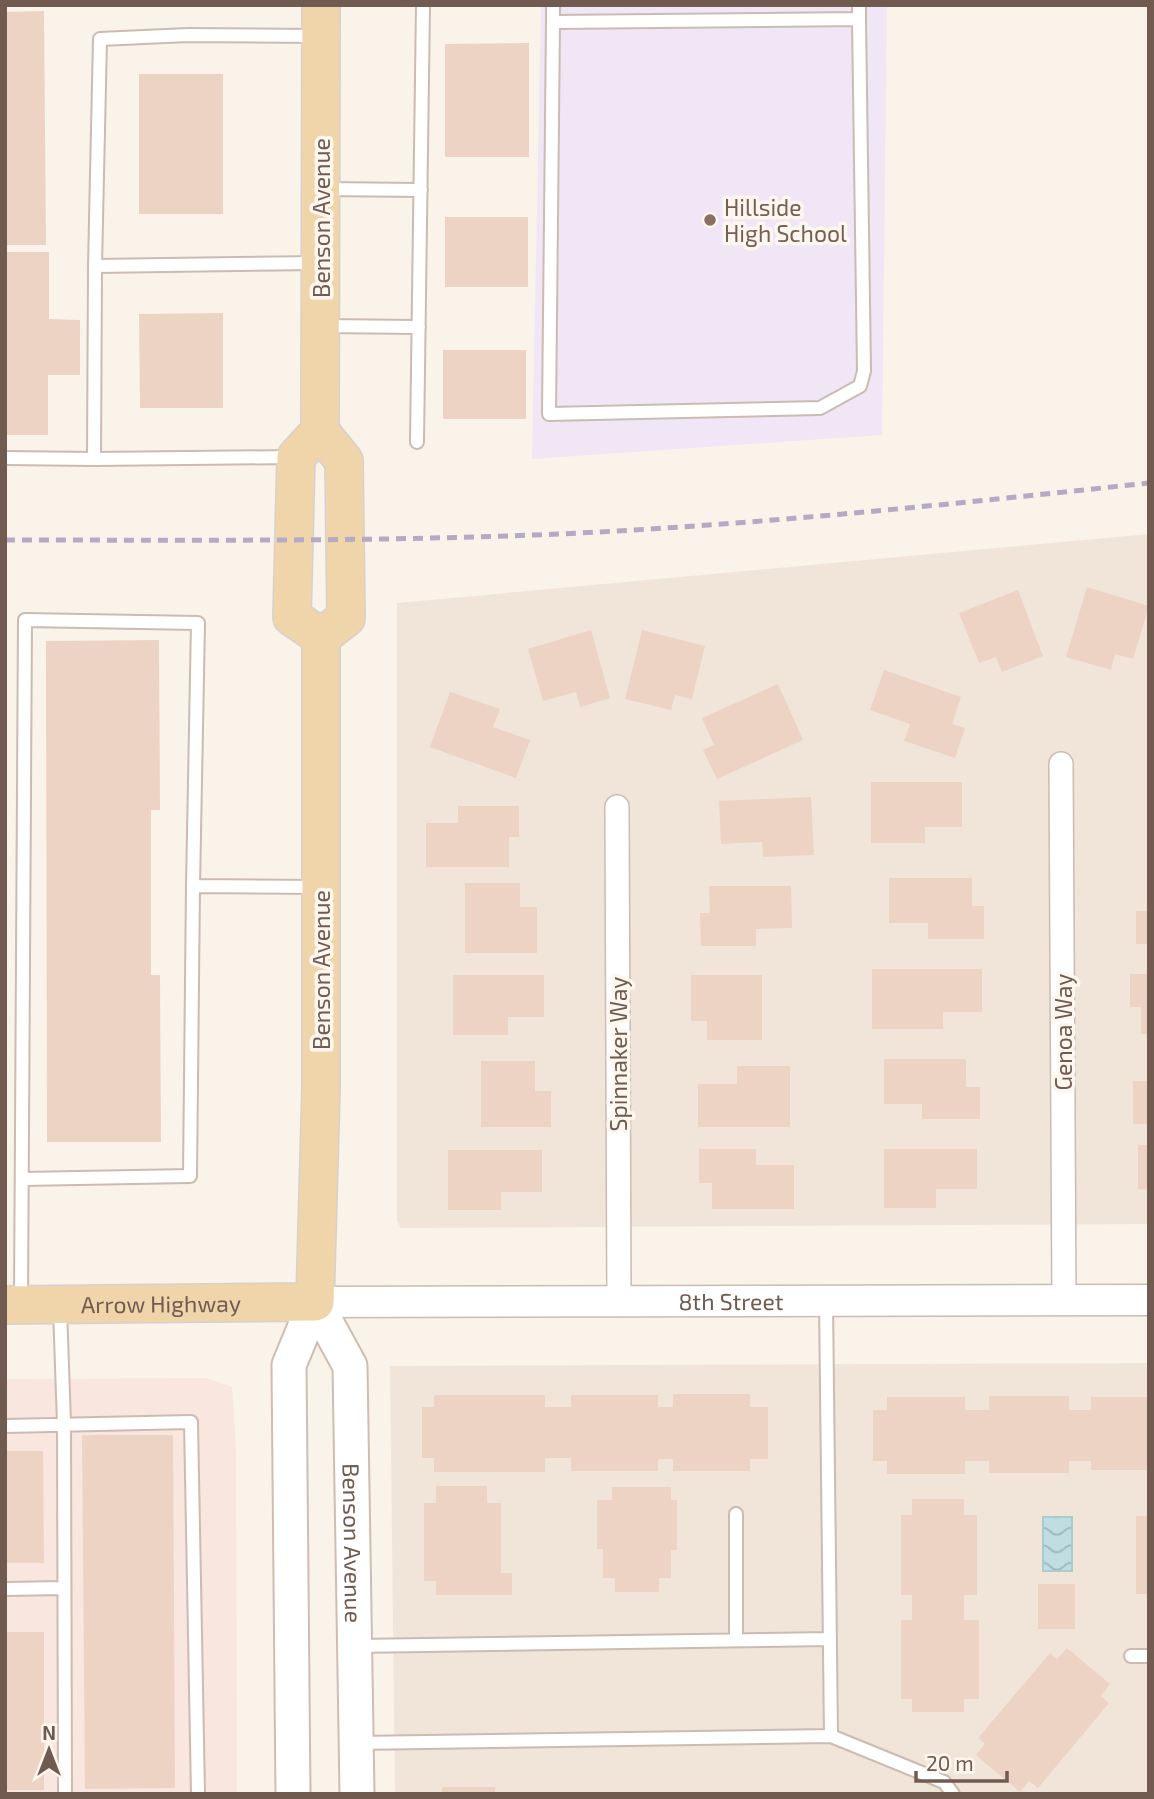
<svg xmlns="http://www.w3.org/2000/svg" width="1154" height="1799" font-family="'Exo 2',sans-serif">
  <defs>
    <pattern id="water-waves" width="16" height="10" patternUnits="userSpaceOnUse" patternTransform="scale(1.75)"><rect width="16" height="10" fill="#c0dde1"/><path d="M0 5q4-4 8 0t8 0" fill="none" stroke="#a0b6b9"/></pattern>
  </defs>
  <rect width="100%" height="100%" fill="#faf3e9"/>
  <path fill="#f1e5d9" d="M1149 534V1224L401 1228 397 1221V603Z
    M1149 1363V1794H395L390 1366Z"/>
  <path fill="#f9e6df" d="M205 1378 232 1387 236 1447 237 1794H5V1379Z"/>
  <path fill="#f0e6f6" d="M541 5H887L882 435 532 459Z"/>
  <path fill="url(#water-waves)" stroke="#a8ccd2" stroke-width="2" d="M1043 1517H1072V1571H1043Z"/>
  <path fill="#ecd3c4" d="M44 11 46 245H5V12Z
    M529 43V157H445V44Z
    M139 74H223V214H139Z
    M445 217H528V287H445Z
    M5 252H49V319L80 320V375H48V435H5Z
    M223 313V408H140L139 314Z
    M443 350H526V419H443Z
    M1087 587 1149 606 1133 659 1115 654 1111 670 1066 657Z
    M1018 590 1043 656 1002 672 996 657 979 663 959 613Z
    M591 630 610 698 580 707 576 692 543 701 528 649Z
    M642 630 705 646 692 699 675 695 671 710 625 699Z
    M159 640 160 810H151V975H160L161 1142H47L46 641Z
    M884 670 961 697 952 724 965 728 955 758 904 741 910 724 870 710Z
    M778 684 803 740 717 779 703 750 714 745 702 718Z
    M450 692 500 709 493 727 530 740 516 778 430 747Z
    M871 782H962V827H925V843H871Z
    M811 797 814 855 763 857 762 842 721 844 719 801Z
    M458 806H519V837H509V867H426V823H458Z
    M889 878H972V906H984V939H928V923H889Z
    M465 883H520V907H537V953H465Z
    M709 886H791L792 928 756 929V946H701L700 913H710Z
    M1136 911H1149V944H1136Z
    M872 969H982V1012H943V1029H872Z
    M1130 974H1149V1034H1141V1007H1130Z
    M453 975H544V1017H508V1035H453Z
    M691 975H762V1040H707V1021H691Z
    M884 1059H966V1087H980V1119H922V1104H884Z
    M481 1061H535V1091H551V1127H481Z
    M737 1066H790V1127H698V1084H737Z
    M1133 1081H1149V1124H1133Z
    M1138 1145H1149V1190L1138 1189Z
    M699 1149H756V1165H794V1209H712V1183H699Z
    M884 1149H977V1189H936V1208H884Z
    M448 1150H542V1192H501V1210H448Z
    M673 1394H750V1407H768V1459H750V1471H673V1459H658V1471H571V1458H545V1472H434V1458H422V1407H434V1395H545V1407H571V1395H658V1407H673Z
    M989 1396H1069V1410H1091V1397H1149V1470H1091V1461H1069V1473H989V1461H965V1474H887V1461H873V1410H887V1397H965V1410H989Z
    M82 1435H173L175 1788 85 1789Z
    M5 1451H43L44 1563H5Z
    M436 1486H487V1503H501V1573H512V1595H436V1581H424V1503H436Z
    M612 1487H671V1500H677V1550H671V1578H659V1592H615V1578H603V1549H597V1500H612Z
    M912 1499H964V1515H977V1595H964V1620H979V1699H964V1712H912V1699H901V1620H912V1595H901V1515H912Z
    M1136 1516H1149V1594H1136Z
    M1038 1584H1075V1629H1038Z
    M5 1632H44V1790H5Z
    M1067 1648 1110 1684 1101 1696 1109 1703 1038 1788 1029 1781 1020 1792 976 1755 985 1744 978 1738 1050 1653 1057 1659Z
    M442 1787H495V1794H442Z"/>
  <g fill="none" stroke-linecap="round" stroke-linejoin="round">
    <g stroke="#cbbbb0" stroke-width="16">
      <path id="service" d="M553 5V22L859 19V5
        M553 22 549 414 820 408 860 386 864 371 859 19
        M318 36 188 35 100 39 95 266 318 263
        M322 189 421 190
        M95 266 94 459 292 457
        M322 326 419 327
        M417 442 423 5
        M5 458 94 459
        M22 1179 190 1176 193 886
        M21 1301 25 620 198 623 193 886 319 887
        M826 1301 831 1736 944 1782 953 1794
        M60 1308 64 1424 65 1794
        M5 1426 191 1422 198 1794
        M736 1514V1640
        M5 1589 64 1588
        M356 1646 830 1639
        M1131 1656H1149
        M357 1743 831 1736"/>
    </g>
    <g stroke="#cbbbb0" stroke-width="26">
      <path id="minor" d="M1061 764 1064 1301
        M617 807 619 1301"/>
    </g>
    <g stroke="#cbbbb0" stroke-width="33">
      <g id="tertiary">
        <path id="s1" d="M315 1302 1149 1300"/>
      </g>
    </g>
    <g stroke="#cfbdb1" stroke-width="37">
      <g id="secondary">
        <path id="s2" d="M315 1302 350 1366 357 1794"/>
        <path d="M293 1794 289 1365 315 1302"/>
      </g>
    </g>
    <g stroke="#d7d1ce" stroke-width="40">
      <g id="primary">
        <path d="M321 5 320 431 344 461 346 618 321 637"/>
        <path d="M320 431 296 457 292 617 321 637"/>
        <path id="s3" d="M5 1305 315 1302 321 1088V637"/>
      </g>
    </g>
    <use href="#service" stroke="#fff" stroke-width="12"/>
    <use href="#minor" stroke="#fff" stroke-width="23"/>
    <use href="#tertiary" stroke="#fff" stroke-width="30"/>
    <use href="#secondary" stroke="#fff" stroke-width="33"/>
    <use href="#primary" stroke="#f0d4aa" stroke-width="37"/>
    <path stroke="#b6a9c3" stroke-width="5" stroke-dasharray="10 7" stroke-linecap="butt" d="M5 540C189 540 374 542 558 534 756 525 952 504 1149 483"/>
  </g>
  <circle fill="#8d6e63" stroke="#fdf7ef" stroke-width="2.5" cx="710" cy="220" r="7"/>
  <g text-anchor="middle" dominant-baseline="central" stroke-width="7" stroke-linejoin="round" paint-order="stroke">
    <g font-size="23" fill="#785e54" stroke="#fdf7ef" text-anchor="start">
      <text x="724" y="207">Hillside<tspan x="724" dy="26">High School</tspan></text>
    </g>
    <g font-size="23" fill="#715b50" stroke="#fdf7ef">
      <text transform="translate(321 218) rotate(-90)">Benson Avenue</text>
      <text transform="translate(321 970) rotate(-90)">Benson Avenue</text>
      <text transform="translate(1063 1032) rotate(-90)">Genoa Way</text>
      <text transform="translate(618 1054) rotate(-90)">Spinnaker Way</text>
      <text stroke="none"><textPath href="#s1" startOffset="416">8th Street</textPath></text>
      <text stroke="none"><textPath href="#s3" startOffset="156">Arrow Highway</textPath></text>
      <text stroke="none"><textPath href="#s2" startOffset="250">Benson Avenue</textPath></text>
    </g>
  </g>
  <rect width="1154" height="1799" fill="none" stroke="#715b50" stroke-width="14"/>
  <g transform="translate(49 1750)" stroke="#fdf7ef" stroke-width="5" paint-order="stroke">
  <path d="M0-5L12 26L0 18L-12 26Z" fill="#715b50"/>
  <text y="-10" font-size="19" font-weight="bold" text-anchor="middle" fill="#715b50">N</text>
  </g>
  <path d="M916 1771v10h91v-10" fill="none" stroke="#715b50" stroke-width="3.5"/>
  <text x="926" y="1771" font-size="21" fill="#715b50" stroke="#fdf7ef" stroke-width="5" paint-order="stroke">20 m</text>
</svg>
